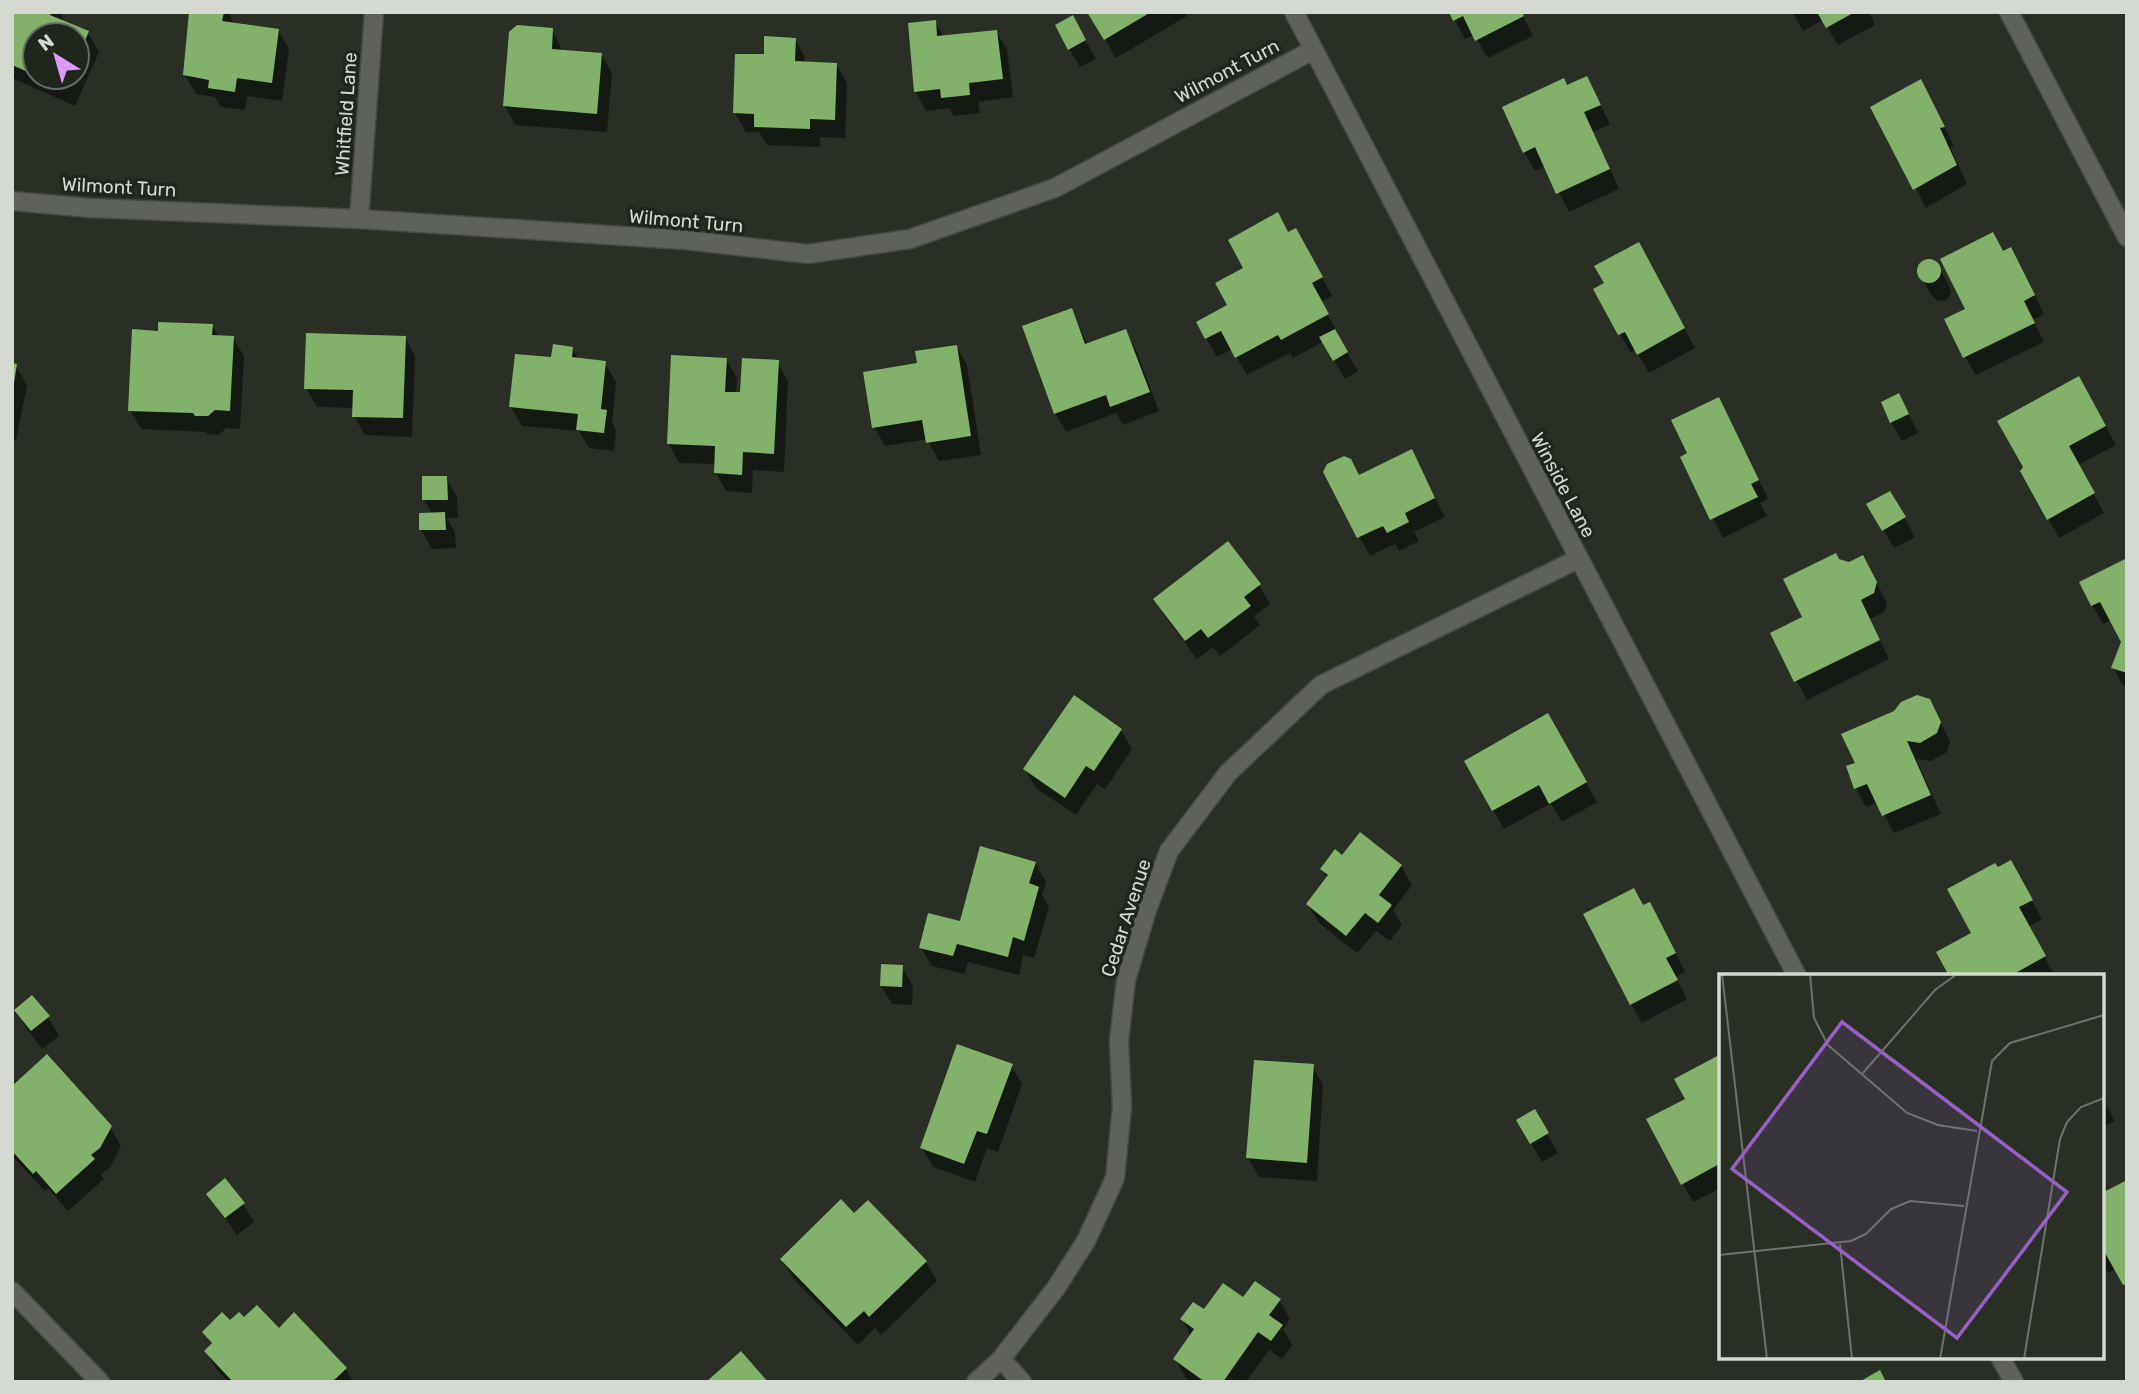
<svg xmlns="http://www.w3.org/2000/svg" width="2139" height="1394" font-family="Rubik,sans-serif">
  <rect width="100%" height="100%" fill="#292f25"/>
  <path fill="#0007" fill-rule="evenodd" d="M12 12H60L65 23 88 33 99 52 75 106 12 78ZM35 35H77V77H35Z
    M191 12H229L234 25 278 30 289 49 282 101 247 96 245 110 221 107 215 97 196 94 185 75Z
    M1089 12H1185L1187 16 1116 58Z
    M1451 12H1521L1533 36 1488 58 1474 35 1465 39Z
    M1792 12H1869L1875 25 1838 45 1823 20 1803 31Z
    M935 22 944 37 996 31 1007 50 1013 97 978 102 980 113 954 116 949 108 926 111 916 92 910 25Z
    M552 29 563 52 601 54 612 73 607 132 515 125 505 106Z
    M1083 36 1096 59 1080 67 1069 49Z
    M795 39 805 58V63L836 64 847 83 845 138 820 137V147L767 145 759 132H746L735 113 766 56Z
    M1587 78 1610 124 1593 132 1619 189 1569 212 1546 166 1535 171 1524 152 1567 87Z
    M1931 100 1954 146 1950 147 1967 184 1926 208 1872 108Z
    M1288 234 1306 248 1332 296 1321 302 1338 334 1336 335 1358 371 1345 379 1323 342 1293 358 1290 353 1247 375 1232 349 1217 357 1198 323 1229 306 1246 268Z
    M2003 253 2021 268 2044 314 2033 320 2044 342 1976 375 1965 357 1968 310Z
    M1932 261 1938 266 1949 285 1951 294 1946 300 1938 301 1932 296 1920 276 1919 269 1924 262Z
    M1649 263 1695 348 1649 373 1636 350 1631 353 1620 334Z
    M1071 310 1088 345 1125 331 1136 350 1159 411 1123 425 1116 413 1066 432 1055 413Z
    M212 325 219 337 233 338 244 356 240 429 226 428 219 435 208 434 205 432 141 429 130 410 159 333Z
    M405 337 415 356 412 437 365 435 354 416V408L317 407 306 388Z
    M956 346 967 365 981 455 939 461 927 439 885 446 874 427 919 365Z
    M572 348 579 360 605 363 616 382 612 422 616 431 614 451 589 448 579 431 522 426 511 407 553 359Z
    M726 359 737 378 736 394H742L777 362 788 381 784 472 753 470 752 493 726 491 716 473V464L679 463 669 444Z
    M12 365 16 366 27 385 16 441 12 440Z
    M2078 378 2116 445 2078 465 2104 513 2059 538 2022 471Z
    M1899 395 1918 433 1902 441 1891 422Z
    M1729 418 1768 499 1760 503 1767 516 1723 538 1682 458Z
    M1411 451 1445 517 1414 532 1419 541 1399 551 1395 544 1370 556 1325 472 1359 476Z
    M446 478 457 497 458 518H447L455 533 456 548 432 549 421 530 432 514 424 499Z
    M1890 493 1915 537 1894 548 1869 505Z
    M1838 560 1873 576 1887 603 1884 612 1870 619 1889 659 1807 700 1772 634 1804 618Z
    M2127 560V687L2123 686 2113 667 2122 641 2112 620 2103 624 2092 605Z
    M1259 585 1270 604 1254 616 1260 625 1220 656 1213 647 1197 659 1166 618 1155 599Z
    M1547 716 1597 802 1562 822 1551 803 1504 829 1466 762Z
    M1940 720 1950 742 1947 752 1931 761 1916 759 1941 814 1894 833 1878 802 1866 807 1856 788 1848 767Z
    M1121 730 1132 749 1105 789 1097 784 1076 815 1036 788 1025 769Z
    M1342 857 1401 866 1412 885 1393 910 1402 925 1390 941 1376 931 1357 953 1319 923 1308 905 1328 879 1322 869Z
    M1035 863 1046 882 1042 895 1049 907 1034 958 1023 955 1019 975 968 962 964 974 932 966 921 948 961 924Z
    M2021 881 2042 919 2028 927 2055 976H1951L1973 934Z
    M1643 907 1660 923 1685 972 1676 977 1687 999 1642 1023 1631 1004Z
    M902 967 913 986 912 1005 892 1004 881 986Z
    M16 1011 48 1017 59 1036 42 1049 27 1029Z
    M1721 1056V1188L1693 1202 1683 1184Z
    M1011 1065 1022 1084 998 1152 987 1148 975 1182 933 1167 922 1148Z
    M1312 1066 1323 1085 1317 1181 1259 1177 1248 1158Z
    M12 1088 110 1127 121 1146 110 1167 101 1174 104 1179 68 1211 48 1188 45 1191 12 1156Z
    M2102 1097 2115 1121 2102 1127Z
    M1534 1111 1558 1153 1542 1162 1518 1121Z
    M2127 1184V1288L2116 1269 2108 1273 2102 1262V1195Z
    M208 1194 243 1204 254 1222 237 1235Z
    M868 1203 926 1262 937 1281 881 1335 875 1328 858 1345 793 1278 782 1259 854 1216Z
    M1279 1300 1290 1319 1283 1329 1292 1345 1282 1359 1269 1350 1246 1382H1191L1186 1378 1175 1359 1191 1336 1182 1319 1204 1312Z
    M244 1319 279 1330 346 1369 353 1382H228L217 1370 206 1351 212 1345 204 1332Z"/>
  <path fill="#83b16a" d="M12 12H51L50 15 89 31 77 60V35H35V75L12 65Z
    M189 12H224L222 21 279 29 272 83 237 78 235 92 208 88 209 80 183 75Z
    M1087 12H1151L1104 40Z
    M1449 12H1522L1524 16 1475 41 1463 16 1453 21Z
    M1817 12H1855L1826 28Z
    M1073 15 1086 40 1068 50 1055 25Z
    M936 20 937 36 997 30 1003 79 969 83 970 95 941 98 940 89 914 92 908 23Z
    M517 25 553 28 552 49 602 53 597 114 503 106 509 32Z
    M764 36 796 38 795 61 837 63 835 120 810 119V129L754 127V114L733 113 735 54H764Z
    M1587 76 1601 105 1584 112 1610 169 1556 194 1535 147 1523 153 1502 107 1564 78 1567 85Z
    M39 77H70L65 88Z
    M1921 79 1945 127 1940 128 1957 165 1913 190 1870 107Z
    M1278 212 1288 232 1296 228 1323 277 1312 283 1329 314 1281 340 1278 335 1235 358 1221 331 1205 339 1196 322 1227 305 1215 283 1243 268 1228 240Z
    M1993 232 2003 251 2011 247 2035 295 2024 301 2035 323 1963 358 1944 319 1965 309 1940 259Z
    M1639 242 1685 328 1637 355 1625 332 1618 335 1593 289 1604 283 1594 266Z
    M1917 271a12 12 0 1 1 24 0a12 12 0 1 1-24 0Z
    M1072 308 1085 344 1126 329 1150 392 1110 407 1106 395 1054 414 1022 326Z
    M158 322 213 324 212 335 234 336 230 411 215 410 208 416H195L193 413 128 411 132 329 158 331Z
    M1335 329 1348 352 1333 361 1319 337Z
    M306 333 406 336 403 418 352 417 353 390 304 389Z
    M553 344 573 347 572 357 606 361 601 409 607 410 604 433 576 430 578 414 509 407 515 354 551 357Z
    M957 345 971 436 926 443 922 420 872 428 863 372 917 363 915 351Z
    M671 355 727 358 725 392H740L742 358 779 360 774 454 743 452 742 475 714 473 715 446 667 444Z
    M12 363 17 364 14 383H12Z
    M2079 376 2106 426 2069 446 2095 493 2047 520 2020 471 2023 467 1997 421Z
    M1899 393 1909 414 1890 423 1881 402Z
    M1719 397 1759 480 1751 484 1758 497 1710 520 1680 457 1687 453 1671 420Z
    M1412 449 1435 498 1405 513 1409 522 1387 533 1383 526 1357 538 1323 472 1327 464 1344 456 1351 459 1359 475Z
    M422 476H447L448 500H422Z
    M1890 491 1906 517 1882 531 1866 504Z
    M445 512 446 530H419V513Z
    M1228 541 1261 584 1244 597 1251 606 1208 638 1201 629 1185 641 1153 599Z
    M1836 553 1839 559 1849 562 1863 555 1877 582 1874 593 1861 600 1880 640 1794 682 1770 633 1802 617 1783 579Z
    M2127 558V673L2111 668 2121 642 2100 602 2091 606 2079 582Z
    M1074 695 1122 729 1094 771 1086 766 1065 798 1023 769Z
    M1917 695 1930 699 1941 722 1937 733 1920 743 1907 741 1931 795 1882 816 1867 784 1854 789 1846 766 1855 763 1841 734 1894 711 1901 702Z
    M1548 713 1587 782 1549 804 1539 785 1492 811 1464 761Z
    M1360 832 1402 865 1379 895 1392 905 1378 923 1365 913 1346 936 1306 904 1328 875 1320 869 1335 849 1342 855Z
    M980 846 1036 862 1029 883 1039 887 1024 941 1013 937 1008 957 957 944 953 956 919 948 928 913 960 921Z
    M2011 860 2033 900 2019 907 2046 956 2010 976H1949L1936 952 1971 933 1947 889 1995 863 1998 867Z
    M1634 888 1643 905 1650 902 1676 953 1666 958 1678 980 1630 1005 1583 914Z
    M881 964 903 965 902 987 880 986Z
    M32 995 50 1016 31 1031 14 1010Z
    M957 1044 1013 1064 987 1134 977 1131 964 1164 920 1148Z
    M47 1054 112 1126 100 1148 91 1155 95 1159 56 1194 36 1171 33 1174 12 1151V1086Z
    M1721 1054V1163L1681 1185 1646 1119 1685 1099 1674 1079Z
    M1254 1060 1314 1064 1307 1163 1246 1158Z
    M1535 1109 1549 1133 1530 1144 1516 1120Z
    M225 1178 245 1203 225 1218 206 1194Z
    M2127 1180V1284L2123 1285 2104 1251 2102 1252V1193Z
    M841 1199 854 1213 868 1200 927 1261 869 1317 864 1311 846 1327 780 1259Z
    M1255 1281 1281 1299 1269 1315 1283 1325 1271 1341 1258 1332 1223 1382H1205L1173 1359 1194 1329 1180 1319 1193 1302 1204 1309 1223 1283 1243 1297Z
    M257 1305 279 1328 294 1312 347 1368 332 1382H233L204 1351 212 1343 202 1332 222 1312 230 1320 239 1312 244 1317Z
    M741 1351 768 1382H706Z
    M1880 1370 1886 1382H1859Z"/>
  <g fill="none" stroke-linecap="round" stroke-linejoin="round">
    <g stroke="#444a41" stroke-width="21">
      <path id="street" d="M1294 12 1797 976
        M2009 12 2127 237
        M12 201 90 208 359 219 685 240 808 254 910 239 1055 188 1313 50
        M359 219 374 12
        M12 1291 100 1382
        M2000 1357 2014 1382
        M1001 1359 1022 1382
        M976 1382 1001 1359 1056 1288 1086 1241 1115 1178 1122 1107 1119 1041 1126 980 1147 910 1169 851 1228 773 1321 685 1578 559"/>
    </g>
    <use href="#street" stroke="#5e615c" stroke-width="18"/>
  </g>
  <g text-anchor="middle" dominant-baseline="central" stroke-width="7" stroke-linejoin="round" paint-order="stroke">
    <g font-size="19" fill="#d4d9d2" stroke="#1f261c">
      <text transform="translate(1227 71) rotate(-28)">Wilmont Turn</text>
      <text transform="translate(346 114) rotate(-86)">Whitfield Lane</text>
      <text transform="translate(119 187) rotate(3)">Wilmont Turn</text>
      <text transform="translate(686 221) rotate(5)">Wilmont Turn</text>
      <text transform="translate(1563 485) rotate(62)">Winside Lane</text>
      <text transform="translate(1126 918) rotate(-72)">Cedar Avenue</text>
    </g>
  </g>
  <g transform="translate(1719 974)">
    <rect width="385" height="385" fill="#292f25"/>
    <path fill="none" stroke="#6d736a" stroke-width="2" d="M3 0 48 385M91 0 95 44 109 71 188 139 219 151 258 157M144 99 216 16 238 0M121 270 133 385M0 281 132 267 147 260 172 235 191 227 245 232M221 385 273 87 291 69 385 41M305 385 341 165 348 148 362 133 385 124"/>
    <path fill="#9660c5" fill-opacity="0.15" stroke="#9660c5" stroke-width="3.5" d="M123 48 348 218 238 364 13 195Z"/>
    <rect width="385" height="385" fill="none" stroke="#d4d9d2" stroke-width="3.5"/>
  </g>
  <rect width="2139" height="1394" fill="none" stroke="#d4d9d2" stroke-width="28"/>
  <g transform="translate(56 56) rotate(323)"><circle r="33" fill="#1f261c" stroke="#676e65" stroke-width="2"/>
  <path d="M0-5L12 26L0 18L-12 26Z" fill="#da9af6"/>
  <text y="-10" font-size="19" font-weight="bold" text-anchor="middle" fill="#d4d9d2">N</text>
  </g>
</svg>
